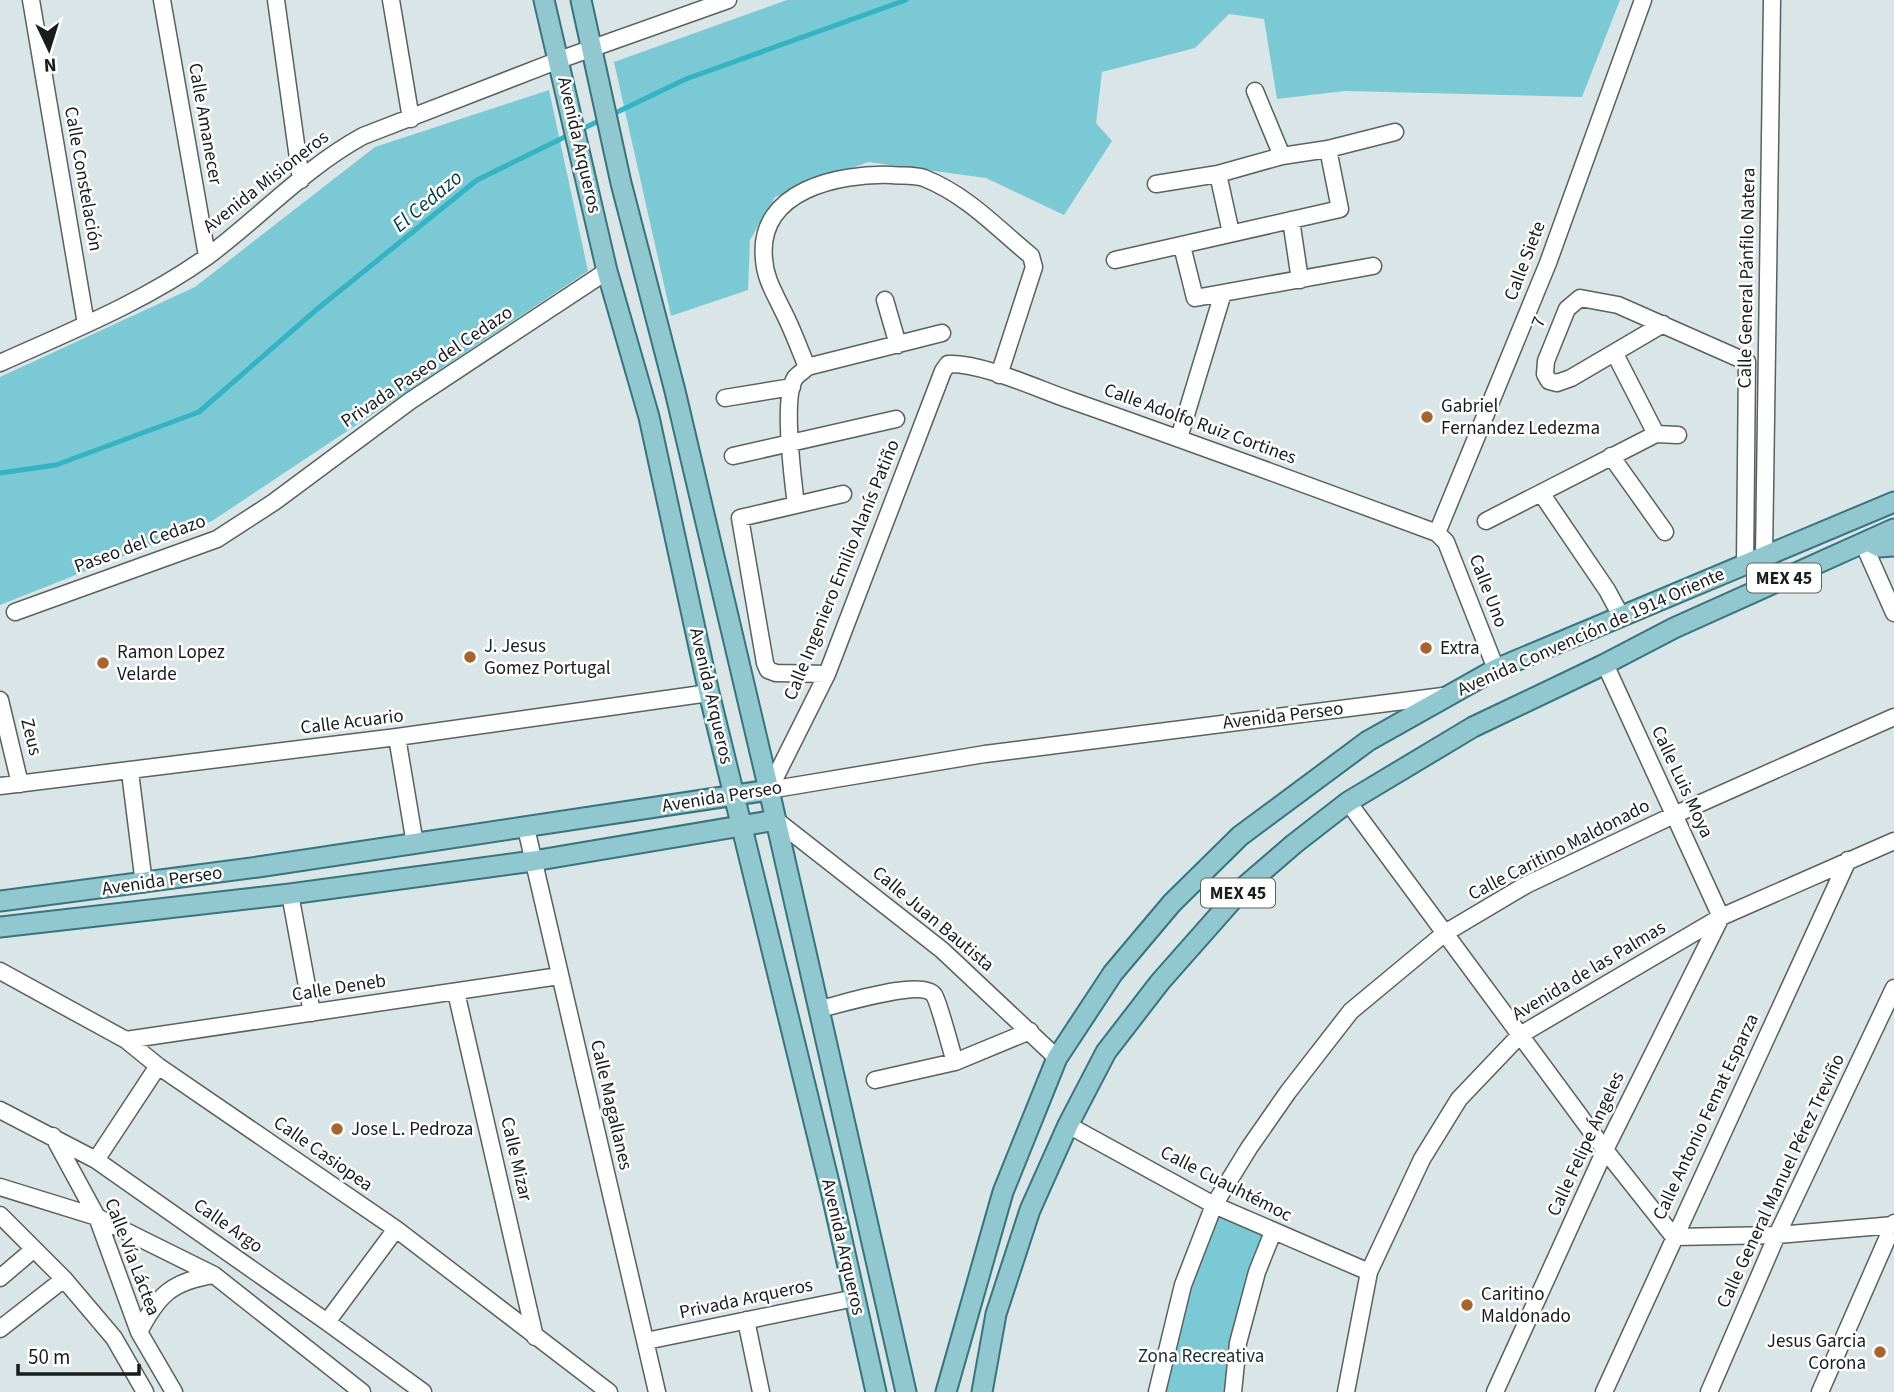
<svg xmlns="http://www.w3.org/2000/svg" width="1894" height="1392" font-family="'Source Sans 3',sans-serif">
  <rect width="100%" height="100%" fill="#dae5e7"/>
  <path fill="#7ac9d5" d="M787 0H1620L1582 97 1345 91 1277 99 1264 19 1229 14 1195 48 1102 72 1096 123 1112 141 1064 215 986 178 868 162 775 197 750 240 748 290 671 316 614 62Z
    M549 90 588 271 212 521 0 605V377L195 287 375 147Z
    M1214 1205 1273 1232 1233 1392H1157Z"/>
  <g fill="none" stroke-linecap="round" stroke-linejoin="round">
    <path stroke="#33b3c4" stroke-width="5" d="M611 115 686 79 906 0
      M580 130 603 119
      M0 473 56 465 199 412 316 310 477 180 571 134"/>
    <g stroke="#586163" stroke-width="19">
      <path id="minor" d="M31 0 86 324
        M162 0 207 256
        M276 0 301 180
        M391 0 411 119
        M1255 91 1282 156
        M1218 174 1231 233
        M1156 184 1218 174 1282 156 1328 149 1395 132
        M1291 220 1300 280
        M1182 246 1195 298 1373 266
        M1115 260 1340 209 1328 149
        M885 300 898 345
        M1663 324 1571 378 1557 383 1549 381 1545 374 1546 361 1567 309 1580 298 1618 305 1747 362 1745 565
        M1615 354 1656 434
        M0 363C71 331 144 302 208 256 260 217 306 167 363 136L559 60 728 0
        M807 367C799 348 792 328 782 309 774 292 765 278 764 259 757 190 839 173 892 175 902 176 915 175 924 178 967 195 997 228 1031 256L1034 267 999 375
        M725 398 792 387
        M1179 438 1223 293
        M733 456 896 419
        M1611 456 1665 532
        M1541 493 1607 590 1621 616
        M796 505C793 480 782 398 795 378 798 374 804 371 807 367L942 333
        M1486 521 1656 434 1678 435
        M1437 533 1548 263 1643 0
        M1863 543 1894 613
        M1764 557 1772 0
        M15 612 217 539 274 502 410 401 607 271
        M827 674 776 673 768 670 765 663 740 518 843 494
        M0 700 20 784
        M397 737 415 844
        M130 772 144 884
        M0 786 397 737 709 693
        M769 790 827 674 943 371 948 364C980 362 1038 389 1070 400 1193 443 1315 488 1437 533L1446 542 1496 669
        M769 790 985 754 1443 696
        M1348 802 1605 1150 1674 1237 1777 1235 1894 1225
        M776 820 942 950 1057 1058
        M526 828 657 1392
        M290 894 312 1013
        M0 971 126 1040 158 1066 396 1229 609 1392
        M456 992 535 1337
        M819 1009C840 1005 921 978 934 995 939 1002 951 1050 955 1062
        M126 1040 559 976
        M875 1080 955 1062 1030 1031
        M0 1110 96 1160 327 1322 423 1392
        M1068 1125 1214 1205 1369 1272
        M53 1136 97 1217 139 1332 174 1392
        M96 1160 158 1066
        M0 1187 97 1217 214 1275 362 1392
        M0 1215 64 1279 114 1338 145 1392
        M0 1278 34 1249
        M746 1320 761 1392
        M327 1322 396 1229
        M0 1329 64 1279
        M139 1332C158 1295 172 1281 214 1275
        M646 1341 855 1298
        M1157 1392 1183 1285 1214 1205 1249 1148 1288 1092 1351 1011 1445 933 1526 885 1674 815 1894 717
        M1233 1392 1238 1343 1257 1272 1273 1232
        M1346 1392 1369 1272 1422 1159 1459 1099 1520 1035 1721 917 1894 841
        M1495 1392 1605 1150 1721 917 1605 664
        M1604 1392 1848 860
        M1709 1392 1777 1235 1894 988
        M1820 1392 1894 1223"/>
    </g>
    <g stroke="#37747d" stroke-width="23">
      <path id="major" d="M544 0 607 271 649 417 709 693 832 1195 876 1392
        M581 0 621 183 675 391 769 790 906 1392
        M1868 541 1879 547 1894 546
        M0 901 258 867 769 790
        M0 927 290 894 533 861 776 820
        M946 1392 1003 1192 1057 1058 1113 973 1172 903 1240 836 1368 741 1496 669 1894 502
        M982 1392 996 1314 1030 1210 1068 1125 1106 1052 1160 982 1243 888 1294 844 1348 802 1473 727 1605 664 1674 628 1894 529"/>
    </g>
    <use href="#minor" stroke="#fff" stroke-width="16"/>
    <use href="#major" stroke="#91c8d0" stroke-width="19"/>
  </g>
  <g fill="#a6652f" stroke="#fff" stroke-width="2.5">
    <circle cx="1427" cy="417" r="7"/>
    <circle cx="1426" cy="648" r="7"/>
    <circle cx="470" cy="657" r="7"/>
    <circle cx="103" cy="663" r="7"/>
    <circle cx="337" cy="1129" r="7"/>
    <circle cx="1467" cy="1305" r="7"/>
    <circle cx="1880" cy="1352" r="7"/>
  </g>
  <g text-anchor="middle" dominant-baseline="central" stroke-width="5" stroke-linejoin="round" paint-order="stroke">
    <g fill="#fff" stroke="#5e6161" stroke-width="2">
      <rect x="1747" y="563.5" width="74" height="29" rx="5"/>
      <rect x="1201" y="878.5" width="74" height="29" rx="5"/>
    </g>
    <g font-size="18" font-weight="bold" fill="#191d1d">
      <text x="1784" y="578">MEX 45</text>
      <text x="1238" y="893">MEX 45</text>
    </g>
    <g font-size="19" fill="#191d1d" stroke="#fff">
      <text transform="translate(205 124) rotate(80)">Calle Amanecer</text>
      <text transform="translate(579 145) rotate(77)">Avenida Arqueros</text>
      <text transform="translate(83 179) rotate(80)">Calle Constelación</text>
      <text transform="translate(266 182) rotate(-38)">Avenida Misioneros</text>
      <text transform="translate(1525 261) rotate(-69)">Calle Siete</text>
      <text transform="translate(1747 278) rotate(-89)">Calle General Pánfilo Natera</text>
      <text transform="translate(1539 322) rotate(-68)">7</text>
      <text transform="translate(427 367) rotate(-34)">Privada Paseo del Cedazo</text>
      <text transform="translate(1200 424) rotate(20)">Calle Adolfo Ruiz Cortines</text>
      <text transform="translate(140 544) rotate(-20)">Paseo del Cedazo</text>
      <text transform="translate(842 570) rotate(-68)">Calle Ingeniero Emilio Alanís Patiño</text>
      <text transform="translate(1488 591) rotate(69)">Calle Uno</text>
      <text transform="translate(1591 632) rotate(-24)">Avenida Convención de 1914 Oriente</text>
      <text transform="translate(711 696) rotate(77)">Avenida Arqueros</text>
      <text transform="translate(1283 716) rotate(-7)">Avenida Perseo</text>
      <text transform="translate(352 722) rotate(-7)">Calle Acuario</text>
      <text transform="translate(31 737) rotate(76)">Zeus</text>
      <text transform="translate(1682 782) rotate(65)">Calle Luis Moya</text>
      <text transform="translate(722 797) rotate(-9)">Avenida Perseo</text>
      <text transform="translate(1559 850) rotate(-27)">Calle Caritino Maldonado</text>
      <text transform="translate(162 881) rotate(-8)">Avenida Perseo</text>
      <text transform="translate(933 919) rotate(40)">Calle Juan Bautista</text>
      <text transform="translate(1589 971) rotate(-31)">Avenida de las Palmas</text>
      <text transform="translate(339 988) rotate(-9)">Calle Deneb</text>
      <text transform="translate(611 1105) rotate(77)">Calle Magallanes</text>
      <text transform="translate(1706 1117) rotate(-65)">Calle Antonio Femat Esparza</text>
      <text transform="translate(1586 1144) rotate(-65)">Calle Felipe Ángeles</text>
      <text transform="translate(323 1154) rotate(35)">Calle Casiopea</text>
      <text transform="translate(516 1159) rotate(77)">Calle Mizar</text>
      <text transform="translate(1781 1181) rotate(-65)">Calle General Manuel Pérez Treviño</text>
      <text transform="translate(1226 1184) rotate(27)">Calle Cuauhtémoc</text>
      <text transform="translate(228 1226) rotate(35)">Calle Argo</text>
      <text transform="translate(843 1247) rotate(77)">Avenida Arqueros</text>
      <text transform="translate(132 1257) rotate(69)">Calle Vía Láctea</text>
      <text transform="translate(746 1299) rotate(-12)">Privada Arqueros</text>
    </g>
    <g font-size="19" fill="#191d1d" stroke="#fff" text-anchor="start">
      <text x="1441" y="406">Gabriel<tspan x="1441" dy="22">Fernandez Ledezma</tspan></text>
      <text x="484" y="646">J. Jesus<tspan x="484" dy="22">Gomez Portugal</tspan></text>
      <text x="1440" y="648">Extra</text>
      <text x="117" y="652">Ramon Lopez<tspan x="117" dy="22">Velarde</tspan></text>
      <text x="351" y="1129">Jose L. Pedroza</text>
      <text x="1481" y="1294">Caritino<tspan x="1481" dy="22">Maldonado</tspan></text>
      <text x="1866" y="1341" text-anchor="end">Jesus Garcia<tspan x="1866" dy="22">Corona</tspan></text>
    </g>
    <g font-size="19" fill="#1a2f32" stroke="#fff">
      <text x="1201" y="1356">Zona Recreativa</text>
    </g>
    <g font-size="21" font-style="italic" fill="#003c43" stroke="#fff">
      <text transform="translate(427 201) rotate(-40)">El Cedazo</text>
    </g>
  </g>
  <g transform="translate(49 49) rotate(176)" stroke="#ffffff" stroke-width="5" paint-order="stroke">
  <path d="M0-5L12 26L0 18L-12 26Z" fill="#191d1d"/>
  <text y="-10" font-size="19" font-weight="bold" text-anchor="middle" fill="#191d1d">N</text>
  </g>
  <path d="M18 1364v10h121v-10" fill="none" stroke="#191d1d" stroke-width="3.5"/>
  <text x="28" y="1364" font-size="21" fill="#191d1d" stroke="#ffffff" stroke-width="5" paint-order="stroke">50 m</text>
</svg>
